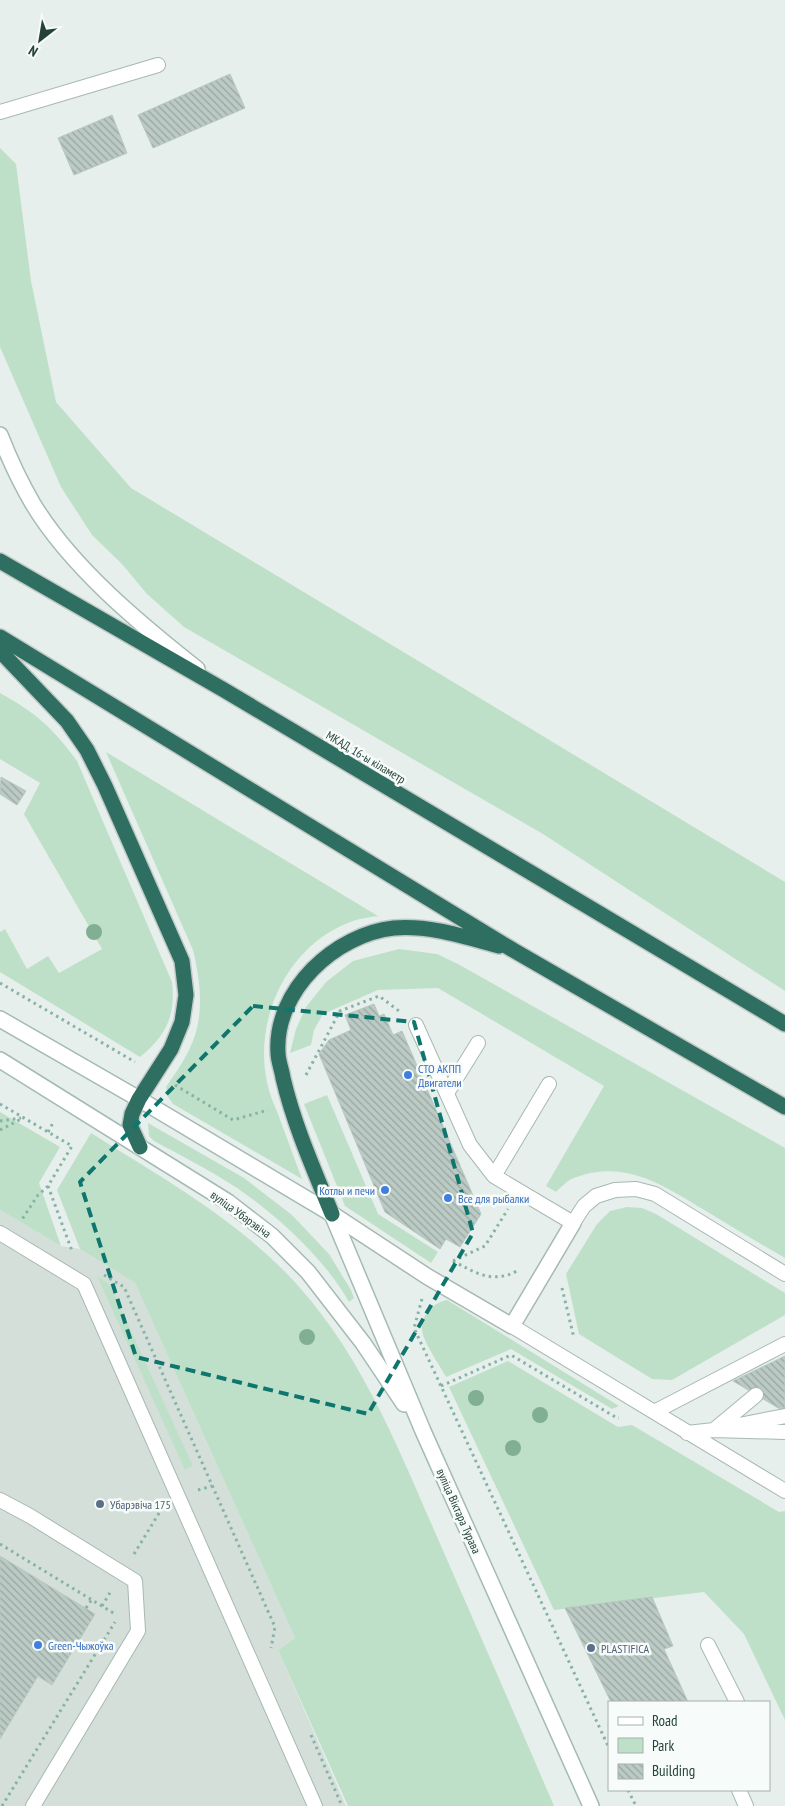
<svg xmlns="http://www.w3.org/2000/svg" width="785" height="1806" font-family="'PT Sans Narrow',sans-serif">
  <defs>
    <pattern id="building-back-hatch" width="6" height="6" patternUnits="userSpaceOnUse" patternTransform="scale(1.25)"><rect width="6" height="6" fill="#bbcac4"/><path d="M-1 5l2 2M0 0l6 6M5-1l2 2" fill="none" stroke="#98a6a0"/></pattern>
  </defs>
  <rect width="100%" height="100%" fill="#e6efeb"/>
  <path fill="#d4dfda" d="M0 1210 61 1246 80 1249 135 1283 295 1638 278 1650 346 1806H0Z"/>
  <path fill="#bfe0c8" d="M0 148 16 164 31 281 56 402 131 488 785 882V991L543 834 184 627 147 594 122 564 92 535 61 487 0 347Z
    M0 693C36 713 53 728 77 761L172 982C176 1015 166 1036 140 1057L0 972V932L5 929 27 969 48 956 59 973 102 949 24 814 40 783 0 759Z
    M106 752 378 916C371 917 363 918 356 920 290 941 253 1016 267 1082 269 1093 274 1104 278 1114 286 1136 294 1157 302 1179L173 1104 168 1097 166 1087C174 1075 183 1063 189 1050 205 1019 201 983 193 950Z
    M399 949 437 954 458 964 785 1148V1258C759 1243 732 1227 706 1211 664 1186 625 1158 574 1178 568 1180 561 1187 556 1192L546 1186 604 1086 438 988 378 990 323 1014 314 1030 311 1045 290 1053 296 1029 306 1007 326 982 353 961Z
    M327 1095 378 1214 438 1252 431 1263 345 1206 304 1104Z
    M0 1112 60 1147 39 1183 61 1246 0 1210Z
    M148 1123 244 1178 292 1215 329 1254 351 1290 354 1298 349 1302C325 1259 278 1216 237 1188 211 1171 182 1156 154 1141L149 1136Z
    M91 1133C164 1179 242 1222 300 1288 364 1360 400 1452 438 1539 477 1628 516 1717 554 1806H348L278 1650 295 1638 135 1283 80 1249 57 1190Z
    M627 1207 642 1208 656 1214 785 1293V1315L672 1380 652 1379 579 1334 566 1274 597 1224 610 1211Z
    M97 1276 110 1285 193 1466 185 1470Z
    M447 1300 619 1406 612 1409 511 1349 446 1377C439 1364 428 1349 423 1335 418 1317 432 1303 447 1300Z
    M508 1361 618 1427 632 1425 779 1512 785 1511V1720L744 1634 704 1592 554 1610 449 1387Z"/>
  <path fill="url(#building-back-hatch)" stroke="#b8c9c2" d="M230 74 245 108 153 148 138 115Z
    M112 115 127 153 74 175 58 138Z
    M1 777 26 791 17 805 0 794Z
    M374 1004 379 1016 384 1014 393 1035 402 1031 481 1214 460 1247 446 1239 440 1249 385 1212 319 1054 329 1040 351 1030 345 1015Z
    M785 1356V1412L733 1381Z
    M0 1556 95 1614 52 1685 38 1676 0 1739Z
    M652 1597 673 1646 664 1649 688 1702H611L565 1608Z"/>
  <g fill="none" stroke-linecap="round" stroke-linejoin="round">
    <g stroke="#a8b8b2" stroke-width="16">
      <path id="lane" d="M0 112 158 65
        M416 1025 470 1145 494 1176 573 1223 584 1206 596 1196 615 1190 636 1189 655 1194 785 1274
        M447 1093 478 1043
        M494 1176 549 1084
        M0 1233 84 1284 315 1806
        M512 1326 785 1491
        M654 1412 785 1344
        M739 1425 785 1416
        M714 1430 756 1395
        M687 1433 714 1430 785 1432
        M0 1500 30 1516 135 1581 138 1631 33 1806
        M708 1645 737 1702
        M739 1790 746 1806"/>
    </g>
    <g stroke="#a8b8b2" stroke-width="18">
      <path id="street" d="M332 1214 428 1277 512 1326 573 1223"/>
    </g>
    <g stroke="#a4bbb3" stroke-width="18">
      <path id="secondary" d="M0 435C9 458 20 482 33 504 71 567 140 624 197 669
        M0 1019 139 1099 332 1214 423 1431 591 1806
        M0 1060 228 1202 272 1236 308 1272 363 1343 404 1404"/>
    </g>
    <g stroke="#c2cac8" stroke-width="18">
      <path id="highway" d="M0 561 224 690 785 1024
        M0 637 513 950 785 1107
        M0 651 67 721 87 750 105 786 182 961 186 995 182 1022 171 1049 139 1099 132 1114 130 1125 140 1147
        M332 1214C314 1170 294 1125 283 1078 282 1070 278 1061 278 1053 274 990 336 934 394 928 430 925 465 937 499 946"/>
    </g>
    <path stroke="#86b3a5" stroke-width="3" stroke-dasharray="2.5 4" stroke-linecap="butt" d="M0 983 135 1062
      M306 1075 340 1011 379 996 399 1011
      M175 1085 233 1120 268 1110
      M0 1104 72 1146 48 1186 38 1195 21 1221
      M0 1121 21 1118
      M0 1130 23 1118
      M48 1132 54 1121
      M48 1186 72 1251
      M453 1261C476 1273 492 1284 517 1271
      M453 1261 485 1246 508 1209
      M104 1275 124 1287 275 1627 271 1648
      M562 1288 574 1338
      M422 1299 414 1328 609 1748
      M441 1386 511 1355 617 1418H619
      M198 1490 212 1486
      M0 1544 115 1614
      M134 1554 161 1510
      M102 1606 111 1591
      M86 1608 92 1599
      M311 1735 342 1806
      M628 1790 636 1806
      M2 1806 115 1622"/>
    <use href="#lane" stroke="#fff" stroke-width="14"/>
    <use href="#street" stroke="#fff" stroke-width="15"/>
    <use href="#secondary" stroke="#fff" stroke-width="15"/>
    <use href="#highway" stroke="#2f6f62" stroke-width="15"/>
  </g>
  <g fill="#80af93">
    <circle cx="94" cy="932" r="8"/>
    <circle cx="307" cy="1337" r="8"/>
    <circle cx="476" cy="1398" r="8"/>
    <circle cx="540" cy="1415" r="8"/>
    <circle cx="513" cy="1448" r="8"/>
  </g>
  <path fill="none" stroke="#0f766e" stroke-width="4" stroke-dasharray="10 6" stroke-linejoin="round" d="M253 1006 414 1022 473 1233 368 1414 136 1357 80 1182Z"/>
  <g fill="#3f7fe0" stroke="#f7fbf9" stroke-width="2">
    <circle cx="408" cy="1075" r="5"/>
    <circle cx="385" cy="1190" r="5"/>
    <circle cx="448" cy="1198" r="5"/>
    <circle cx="38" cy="1645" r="5"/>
  </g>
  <g fill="#5c6f8a" stroke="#f7fbf9" stroke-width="2">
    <circle cx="100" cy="1504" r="5"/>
    <circle cx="591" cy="1648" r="5"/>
  </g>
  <g text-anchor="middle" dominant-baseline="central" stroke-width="5" stroke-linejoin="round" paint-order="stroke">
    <g font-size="12" fill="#24423a" stroke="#f7fbf9">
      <text transform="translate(366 757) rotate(31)">МКАД, 16-ы кіламетр</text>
      <text transform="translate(241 1214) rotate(36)">вуліца Убарэвіча</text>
      <text transform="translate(459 1511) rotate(66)">вуліца Віктара Турава</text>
    </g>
    <g font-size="12" fill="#366cbe" stroke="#f7fbf9" text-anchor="start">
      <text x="418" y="1068">СТО АКПП<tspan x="418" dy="14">Двигатели</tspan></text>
      <text x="375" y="1190" text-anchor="end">Котлы и печи</text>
      <text x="458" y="1198">Все для рыбалки</text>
      <text x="48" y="1645">Green-Чыжоўка</text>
    </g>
    <g font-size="12" fill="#4e5e75" stroke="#f7fbf9" text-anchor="start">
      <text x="110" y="1504">Убарэвіча 175</text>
      <text x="601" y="1648">PLASTIFICA</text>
    </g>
  </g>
  <rect x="608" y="1701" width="162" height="90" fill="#f7fbf9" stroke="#a3b1ad"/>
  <rect x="618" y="1717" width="25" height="8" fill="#ffffff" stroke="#a3b1ad"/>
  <text x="652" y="1726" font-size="15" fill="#24423a">Road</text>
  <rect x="618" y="1738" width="25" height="15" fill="#bfe0c8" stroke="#a3b1ad"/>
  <text x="652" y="1751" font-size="15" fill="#24423a">Park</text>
  <rect x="618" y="1764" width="25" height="15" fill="url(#building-back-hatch)" stroke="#a3b1ad"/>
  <text x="652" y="1776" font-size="15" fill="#24423a">Building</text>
  <g transform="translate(40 40) rotate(211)" stroke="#f7fbf9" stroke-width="4" paint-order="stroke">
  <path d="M0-4L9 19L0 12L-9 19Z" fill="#24423a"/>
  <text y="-8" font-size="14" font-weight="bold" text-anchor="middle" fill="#24423a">N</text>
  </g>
</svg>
